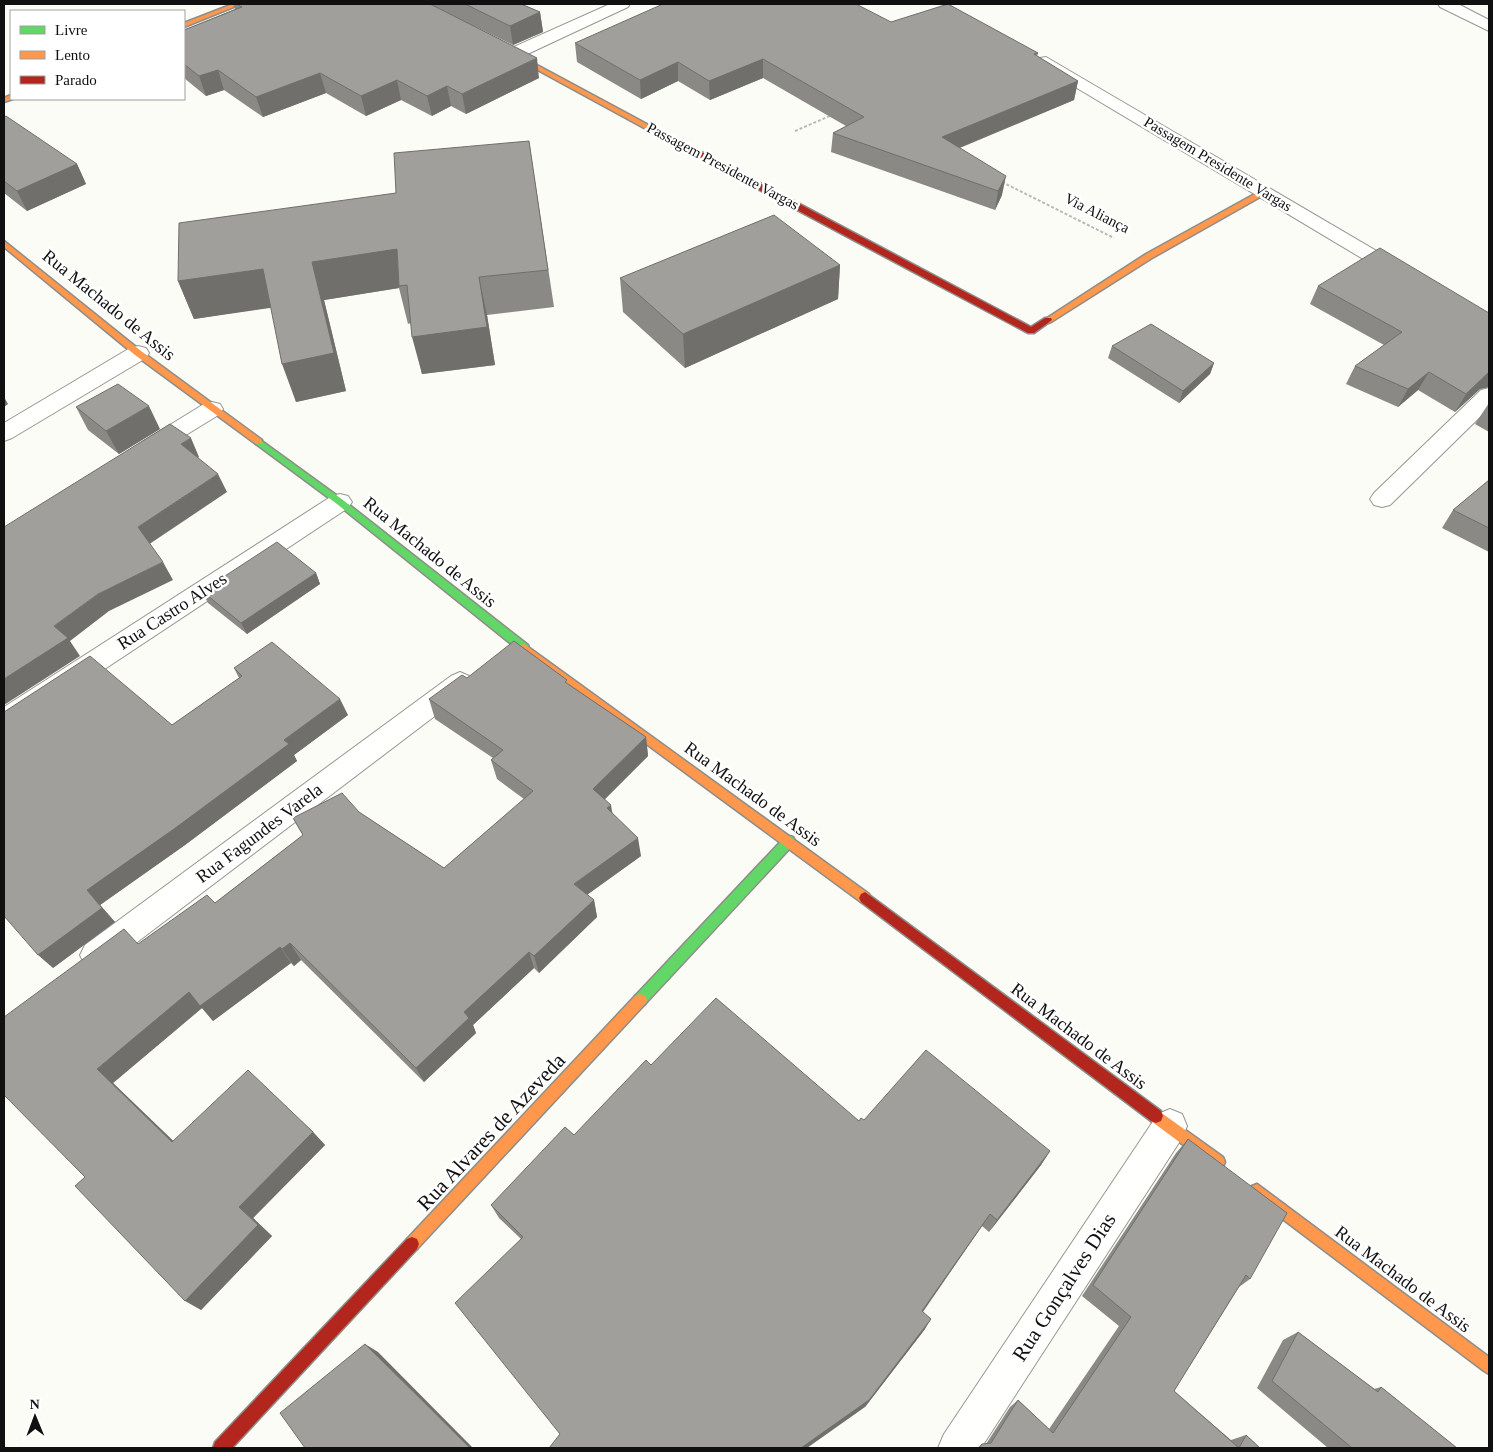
<svg xmlns="http://www.w3.org/2000/svg" width="1493" height="1452" font-family="Georgia,serif">
  <rect width="100%" height="100%" fill="#fcfcf6"/>
  <g fill="none" stroke-linecap="round" stroke-linejoin="round">
    <g stroke="#969694" stroke-width="2">
      <path id="street" d="M610 4H630L628 7 519 58H507L505 54 507 50Z
        M1438 4H1458L1489 20V31L1440 7Z
        M1046 57 1409 270 1412 274 1409 278 1402 280 1395 278 1040 66 1038 62 1040 58Z
        M138 346 146 348 149 353 146 358 12 438 4 441V423L130 348Z
        M1489 388V408L1390 505 1382 507 1374 505 1370 499 1374 493 1481 390Z
        M212 402 220 404 223 409 220 414 155 454 147 457 139 454 136 449 139 444 204 404Z
        M340 494 348 496 352 502 348 508 14 729 4 732V707L332 496Z
        M460 672 469 676 473 683 469 690 107 965 96 969 85 965 80 955 85 945 451 676Z
        M1170 1109 1182 1114 1187 1126 1182 1138 981 1448H938L944 1434 1158 1114Z"/>
    </g>
    <g stroke="#8d8d8a" stroke-width="3">
      <path id="fast" d="M259 439 343 500 528 645 529 648 528 651H520L337 504 256 444 254 442Z
        M789 836 793 837 795 841 793 845 645 1004 640 1006 635 1004 633 1000 635 996 785 837Z"/>
    </g>
    <g stroke="#8d8d8a" stroke-width="3">
      <path id="slow" d="M233 4H241L184 27V23Z
        M503 49H507L697 151 690 153 503 51Z
        M11 95V99H13L4 102V98Z
        M1262 190 1269 192 1152 258 1051 322 1048 323 1044 320 1146 254Z
        M4 241 141 351 262 440V444H256L135 355 4 247Z
        M524 644 869 894 871 898 869 902 865 904 861 902 520 651 519 648 520 645Z
        M640 994 645 996 647 1000 645 1004 417 1249 412 1251 407 1249 405 1244 407 1239 635 996Z
        M1156 1109 1223 1157 1225 1162 1223 1167 1218 1169 1213 1167 1151 1121 1149 1116 1151 1111Z
        M1257 1184 1489 1357V1374L1484 1371 1252 1196 1250 1191 1252 1186Z"/>
    </g>
    <g stroke="#8d8d8a" stroke-width="3">
      <path id="jam" d="M690 149H696L1031 327 1045 318H1051L1052 320 1034 333H1028L690 153Z
        M865 892 1161 1111 1163 1116 1161 1121 1156 1123 1151 1121 861 902 859 898 861 894Z
        M412 1237 417 1239 419 1244 417 1249 232 1448H213L215 1442 407 1239Z"/>
    </g>
    <path stroke="#b9b9b8" stroke-width="2" stroke-dasharray="3 2" stroke-linecap="butt" d="M795 131 832 115
      M1002 182 1114 238"/>
    <use href="#street" fill="#fffffe" fill-rule="evenodd"/>
    <use href="#fast" fill="#63d668" fill-rule="evenodd"/>
    <use href="#slow" fill="#ff974d" fill-rule="evenodd"/>
    <use href="#jam" fill="#b3261e" fill-rule="evenodd"/>
  </g>
  <path fill="#8a8985" d="M233 4H521L540 12 543 32 513 45 474 26 539 78 466 114 451 106 432 116 401 100 366 116 326 93 263 117 224 90 206 96 184 78V30L235 9Z
    M891 22 1038 53 1037 56 1078 81 1074 100 960 148 1002 195 995 210 831 152 833 133 846 126 763 78 710 100 678 81 641 99 577 62 575 43Z
    M4 117 77 164 86 184 27 211 4 193Z
    M529 141 554 307 487 315 495 365 422 374 411 323 408 324 399 288 324 300 346 391 296 402 271 307 194 319 178 281 396 193Z
    M840 265 838 299 685 368 623 312 620 278Z
    M1318 286 1489 313V387L1480 389 1455 412 1418 390 1398 407 1346 384 1355 366 1384 345 1310 304Z
    M1112 346 1214 363 1210 374 1179 403 1108 358Z
    M1489 403V432L1475 424Z
    M76 407 160 429 119 454 88 430Z
    M1489 480V552L1442 528 1453 510Z
    M316 573 320 584 247 634 208 603 202 591Z
    M234 668 348 715 294 755 297 761 185 845 100 905 115 922 53 968 172 725 239 678Z
    M467 678 568 684 646 737 648 756 605 799 612 812 641 856 587 895 594 900 597 917 539 973 534 968 473 1025 476 1033 424 1082 301 960 294 966 291 963 213 1021 202 1008 113 1083 173 1141 313 1132 325 1145 253 1218 272 1236 201 1310 85 1177 138 944 215 903 303 835 293 818 359 812 444 868 524 799 497 779 491 760 493 758 435 719 429 699Z
    M651 1065 859 1121 864 1120 1050 1151 1041 1165 989 1232 982 1226 923 1312 925 1329 865 1407 560 1434 521 1239 499 1218 491 1205 574 1135Z
    M1188 1139 1250 1279 1239 1287 1174 1391 1231 1440 1246 1435 1260 1448H977L982 1444H986L1010 1407 1018 1400 1049 1429 1119 1326 1082 1296 1176 1153Z
    M1298 1332 1374 1389 1381 1387 1457 1448H1328L1257 1388 1283 1340Z"/>
  <path fill="#706f6c" d="M540 12 543 32 513 45 510 26Z
    M537 58 539 78 466 114 462 94Z
    M763 59V78L710 100 709 81Z
    M678 62V81L641 99 640 80Z
    M218 70 224 90 206 96 199 76Z
    M320 73 326 93 263 117 256 97Z
    M397 80 401 100 366 116 361 96Z
    M1078 81 1074 100 939 156 942 137Z
    M447 86 451 106 432 116 427 96Z
    M77 164 86 184 27 211 17 191Z
    M1006 176 1002 195 995 210 998 191Z
    M397 249 399 288 324 300 346 391 296 402 282 364 312 262Z
    M840 265 838 299 685 368 683 334Z
    M263 269 277 307 194 319 178 281Z
    M479 277 487 315 495 365 422 374 412 337Z
    M1214 363 1210 374 1179 403 1183 391Z
    M1429 372 1418 390 1398 407 1408 389Z
    M1489 372V387L1480 389 1455 412 1466 394Z
    M4 397 8 404 4 407Z
    M149 406 160 429 119 454 106 431Z
    M191 438 199 457 190 462 181 444Z
    M218 474 227 492 148 545 138 527Z
    M163 562 173 580 109 611 70 641 80 656 4 705V679L54 626 98 594Z
    M316 573 320 584 247 634 241 623Z
    M340 699 348 715 294 755 297 761 185 845 100 905 115 922 53 968 38 955 87 890 284 740Z
    M646 737 648 756 597 807 593 789Z
    M611 805 614 823 607 808Z
    M638 838 641 856 578 901 574 884Z
    M594 900 597 917 539 973 534 956Z
    M290 943 301 960 294 966 282 949Z
    M280 947 291 963 213 1021 202 1008 113 1083 187 1154 172 1142 97 1069 189 992Z
    M529 952 534 968 473 1025 476 1033 424 1082 416 1068 464 1012Z
    M313 1132 325 1145 253 1218 272 1236 201 1310 185 1301 239 1207Z
    M1050 1151 1041 1165 989 1232 997 1220Z
    M990 1214 982 1226 916 1321 922 1311Z
    M931 1319 925 1329 865 1407 807 1448H801Z
    M365 1344 378 1352 473 1448H470Z"/>
  <path fill="#a09f9b" stroke="#706f6c" d="M236 4H430L537 58 462 94 447 86 427 96 397 80 361 96 320 73 256 97 218 70 199 76 184 64V30L242 7Z
    M465 4H521L540 12 510 26Z
    M663 4H856L891 22 948 4 1038 53 1034 54 1078 81 942 137 1006 176 998 191 833 133 864 117 763 59 709 81 678 62 640 80 575 43Z
    M6 116 77 164 17 191 4 181V117Z
    M529 141 548 270 479 277 487 327 412 337 407 285 399 286 397 249 312 262 334 353 282 364 263 269 178 281 179 223 396 193 394 153Z
    M774 215 840 265 683 334 620 278Z
    M1380 248 1489 313V372L1466 394 1429 372 1408 389 1355 366 1402 332 1318 286Z
    M1151 324 1214 363 1183 391 1112 346Z
    M118 384 149 406 106 431 76 407Z
    M170 424 191 438 181 444 218 474 138 527 163 562 98 594 54 626 68 638 4 679V527Z
    M1489 480V528L1453 510Z
    M277 542 316 573 241 623 202 591Z
    M514 641 567 680 565 682 646 737 593 789 611 805 607 808 638 838 574 884 594 900 534 956 529 952 464 1012 469 1018 416 1068 290 943 282 949 280 947 200 1006 189 992 97 1069 172 1142 248 1070 313 1132 239 1207 258 1225 185 1301 75 1186 85 1177 4 1095V1017L124 929 138 944 207 895 215 903 303 835 293 818 342 793 359 812 444 868 533 791 491 760 503 750 429 699 462 675 467 678Z
    M272 642 340 699 284 740 289 744 174 829 87 890 102 908 38 955 4 916V712L90 656 172 725 242 676 234 668Z
    M716 998 859 1121 861 1118 864 1120 926 1050 1050 1151 997 1220 990 1214 922 1311 931 1319 869 1400 801 1448H549L560 1434 455 1303 523 1237 491 1205 565 1127 574 1135 646 1060 651 1065Z
    M1188 1139 1287 1213 1250 1279 1246 1275 1174 1391 1239 1448 1246 1435 1260 1448H979L982 1444 991 1443 1018 1400 1053 1433 1131 1317 1093 1285Z
    M1298 1332 1378 1392 1381 1387 1457 1448H1352L1272 1381Z
    M365 1344 470 1448H305L280 1413Z"/>
  <g text-anchor="middle" dominant-baseline="central" stroke-width="5" stroke-linejoin="round" paint-order="stroke">
    <g font-size="15" fill="#101010" stroke="#fff">
      <text transform="translate(1218 164) rotate(31)">Passagem Presidente Vargas</text>
      <text transform="translate(723 166) rotate(28)">Passagem Presidente Vargas</text>
      <text transform="translate(1097 213) rotate(27)">Via Aliança</text>
    </g>
    <g font-size="18" fill="#101010" stroke="#fff">
      <text transform="translate(109 305) rotate(39)">Rua Machado de Assis</text>
      <text transform="translate(430 552) rotate(39)">Rua Machado de Assis</text>
      <text transform="translate(172 611) rotate(-33)">Rua Castro Alves</text>
      <text transform="translate(753 794) rotate(36)">Rua Machado de Assis</text>
      <text transform="translate(259 833) rotate(-37)">Rua Fagundes Varela</text>
      <text transform="translate(1079 1036) rotate(37)">Rua Machado de Assis</text>
      <text transform="translate(1403 1279) rotate(37)">Rua Machado de Assis</text>
    </g>
    <g font-size="21" fill="#101010" stroke="#fff">
      <text transform="translate(491 1132) rotate(-47)">Rua Alvares de Azeveda</text>
      <text transform="translate(1064 1287) rotate(-57)">Rua Gonçalves Dias</text>
    </g>
  </g>
  <rect width="1493" height="1452" fill="none" stroke="#101010" stroke-width="10"/>
  <rect x="10" y="10" width="175" height="90" fill="#ffffff" stroke="#9f9f9f"/>
  <rect x="20" y="26" width="25" height="8" fill="#63d668" stroke="#9f9f9f"/>
  <text x="55" y="35" font-size="15" fill="#101010">Livre</text>
  <rect x="20" y="51" width="25" height="8" fill="#ff974d" stroke="#9f9f9f"/>
  <text x="55" y="60" font-size="15" fill="#101010">Lento</text>
  <rect x="20" y="76" width="25" height="8" fill="#b3261e" stroke="#9f9f9f"/>
  <text x="55" y="85" font-size="15" fill="#101010">Parado</text>
  <g transform="translate(35 1417) rotate(359)" stroke="#ffffff" stroke-width="4" paint-order="stroke">
  <path d="M0-4L9 19L0 12L-9 19Z" fill="#101010"/>
  <text y="-8" font-size="14" font-weight="bold" text-anchor="middle" fill="#101010">N</text>
  </g>
</svg>
